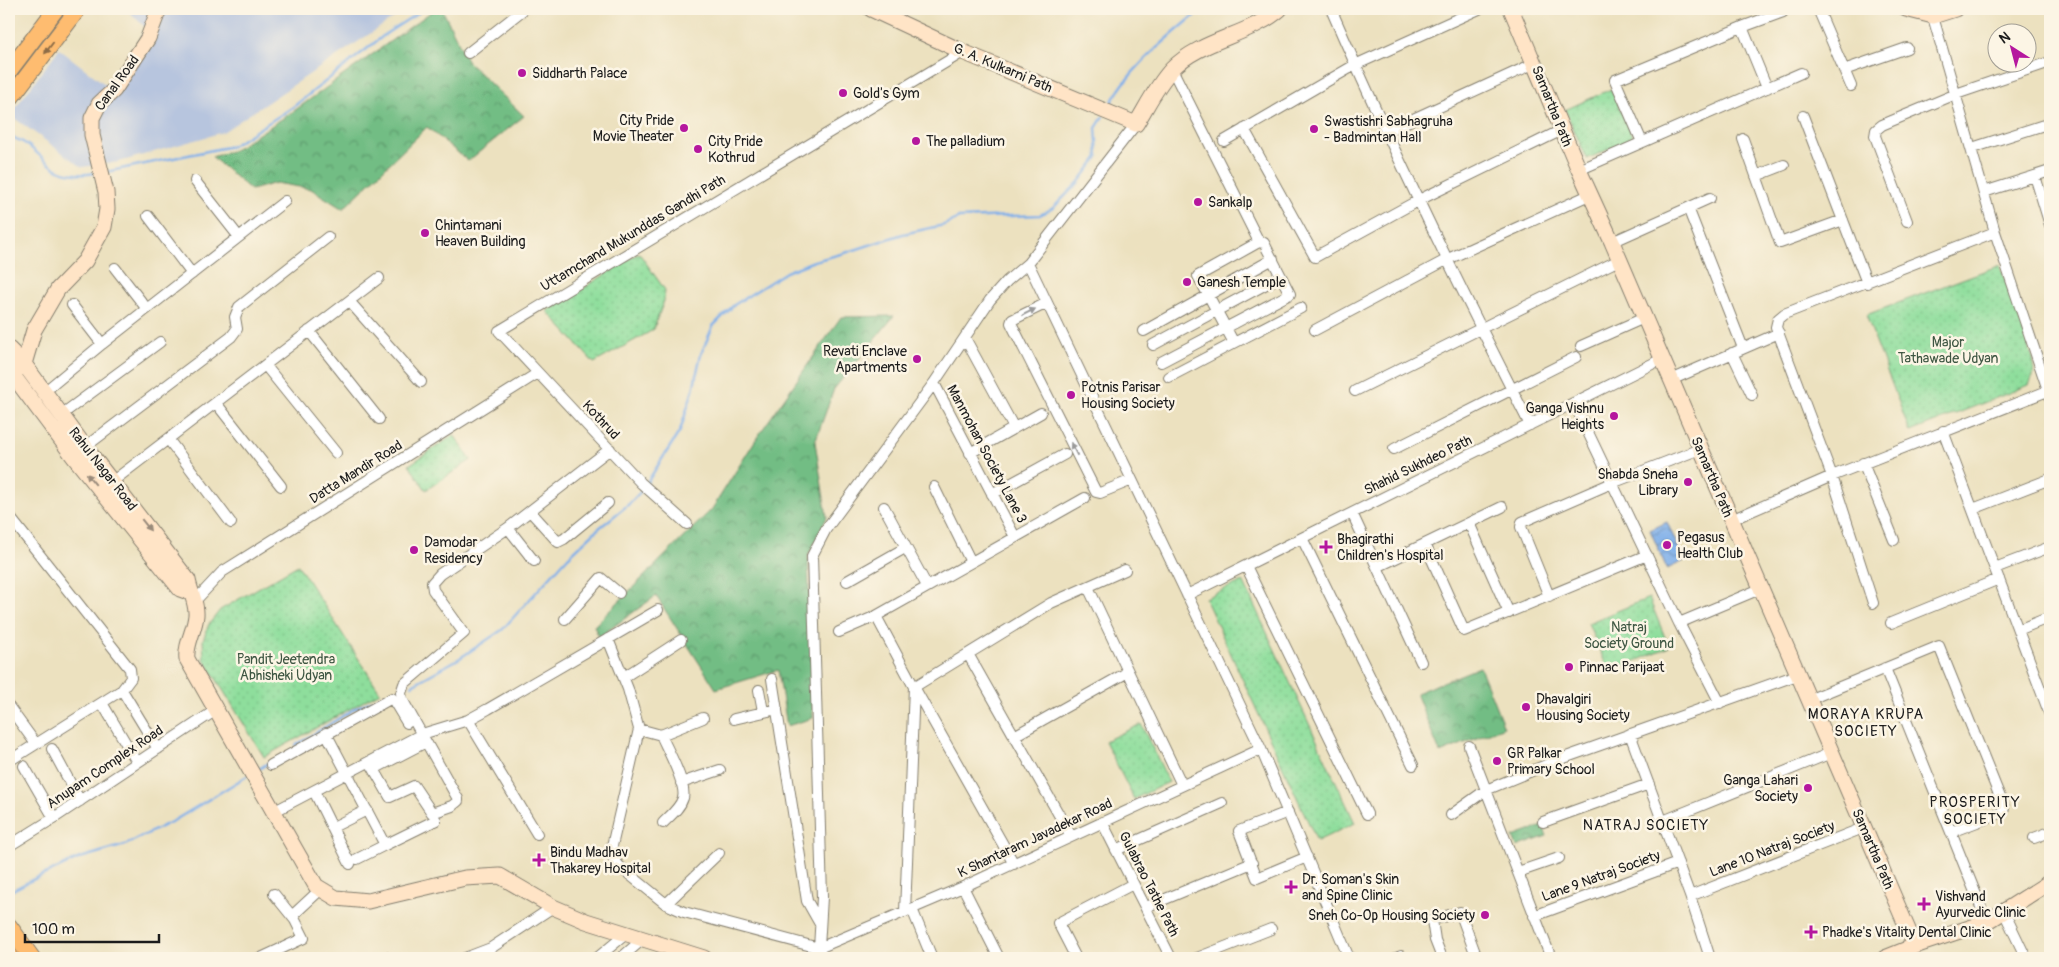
<svg xmlns="http://www.w3.org/2000/svg" width="2059" height="967" font-family="Pangolin,sans-serif">
  <defs>
    <pattern id="grass-dots" width="8" height="8" patternUnits="userSpaceOnUse" patternTransform="scale(1.25)"><rect width="8" height="8" fill="#8ede9c"/><path d="M2 2h.1M6 6h.1" fill="none" stroke="#7abe86" stroke-width="1.8" stroke-linecap="round"/></pattern>
    <pattern id="forest-crowns" width="20" height="18" patternUnits="userSpaceOnUse" patternTransform="scale(1.25)"><rect width="20" height="18" fill="#72bd84"/><path d="M2 6a3 3 0 1 1 6 0M12 15a3 3 0 1 1 6 0" fill="none" stroke="#5d996b"/></pattern>
    <pattern id="water-waves" width="16" height="10" patternUnits="userSpaceOnUse" patternTransform="scale(1.25)"><rect width="16" height="10" fill="#7eafea"/><path d="M0 5q4-4 8 0t8 0" fill="none" stroke="#668ebd"/></pattern>
  </defs>
  <rect width="100%" height="100%" fill="#fcf5e5"/>
  <filter id="ink" filterUnits="userSpaceOnUse"><feTurbulence type="fractalNoise" baseFrequency=".02" numOctaves="2"/><feDisplacementMap in="SourceGraphic" scale="10" xChannelSelector="R" yChannelSelector="G"/><feConvolveMatrix kernelMatrix="1 2 1 2 8 2 1 2 1" color-interpolation-filters="sRGB"/></filter>
  <filter id="wash" filterUnits="userSpaceOnUse"><feTurbulence type="fractalNoise" baseFrequency=".0096" numOctaves="4" result="noise"/><feDisplacementMap in="SourceGraphic" scale="20" xChannelSelector="R" yChannelSelector="G"/><feGaussianBlur stdDeviation="1.12" result="paint"/><feColorMatrix in="noise" values="0 0 0 0 0 0 0 0 0 0 0 0 0 0 0 0 0 1.4 0 .05"/><feComposite in="paint" operator="in"/></filter>
  <g filter="url(#wash)">
    <rect width="100%" height="100%" fill="#ece1bf"/>
    <path fill="#b7c5de" d="M126 9H392L398 15 223 132 119 162 82 167 10 115 59 49 110 88 130 62 145 27Z"/>
    <path fill="url(#grass-dots)" stroke="#557d5c" d="M1611 89 1633 138 1587 159 1565 110Z
      M639 253 665 290 664 301 653 330 594 363 547 311Z
      M2000 265 2033 359 2034 374 2029 385 1910 432 1866 315Z
      M454 435 471 460 426 490 409 465Z
      M298 565 380 692 264 757 204 659 203 640 209 624 220 610Z
      M1243 581 1355 823 1317 841 1205 598Z
      M1649 598 1669 647 1609 672 1588 623Z
      M1141 724 1169 782 1134 799 1105 741Z"/>
    <path fill="url(#forest-crowns)" stroke="#476c50" d="M435 9H442L468 62 524 116 468 161 427 127 343 209 311 189 276 183 251 190 212 157 234 150 294 111Z
      M894 316 834 389 815 442 827 517 808 556 813 718 787 726 778 670 716 689 656 596 599 637 594 626 712 509 758 436 841 317Z
      M1480 667 1504 727 1440 753 1416 693Z
      M1543 826 1547 836 1517 847 1513 837Z"/>
    <path fill="url(#water-waves)" stroke="#4d6683" d="M1667 522 1684 561 1667 569 1650 530Z"/>
    <g fill="none" stroke-linecap="round" stroke-linejoin="round">
      <path stroke="#7eafea" stroke-width="2.5" d="M1108 108C1128 70 1162 43 1194 16L1198 9
        M9 137C29 140 40 159 57 169 67 175 84 175 95 173
        M106 172 232 146 293 107 387 33 424 9
        M646 484 680 431 693 390 701 354 713 326 734 305 786 272 814 261 845 253 903 234 944 225 959 218 1040 215 1053 208 1078 183 1098 157 1096 128 1103 117
        M412 685 460 658 502 630 568 557 598 529 629 504 643 489
        M296 745 356 708 392 693
        M256 771 268 763
        M9 892 30 881 80 858 125 845 175 820 247 776"/>
    </g>
  </g>
  <g filter="url(#ink)">
    <g fill="none" stroke-linecap="round" stroke-linejoin="round">
      <g stroke="#847e6e" stroke-width="12">
        <path id="street" d="M1331 9C1392 150 1460 288 1530 425
          M1818 9 1851 86
          M1931 10 1995 232 2050 396
          M1742 27 1783 12
          M468 53 524 9
          M1172 69 1259 242 1198 276 1234 343
          M1844 70 1907 48
          M1803 116 1867 283
          M1244 129 1315 257 1419 200 1562 130
          M1387 131 1535 63
          M1743 139 1780 243 1843 220
          M1224 141 1355 65 1479 9
          M1642 142 1615 80 1742 27 1767 88
          M1972 148 2050 123
          M1579 170 1801 73
          M1756 176 1784 165
          M2035 176 2050 225
          M195 181 239 237
          M1984 192 2050 171
          M1688 208 1743 348
          M148 216 192 274
          M1907 221 1875 136 1876 130 1882 125 1956 94 2050 62
          M1612 242 1710 198
          M1028 263 1261 749 1349 958
          M115 268 147 309
          M349 301 421 382
          M1047 303 1012 320 1011 323 1096 492 1100 493 1132 480
          M72 305 102 344
          M1315 330 1448 259 1589 195
          M309 331 379 419
          M1144 331 1273 259
          M965 338 1014 428
          M1153 345 1281 276
          M1581 346 1644 318
          M1732 353 1752 395
          M1161 362 1290 294 1264 243 1259 242
          M265 365 336 453
          M1169 377 1301 308
          M1671 380 1779 333
          M934 383 1015 537
          M1355 391 1619 260
          M44 392 102 344 285 201
          M216 403 281 486
          M1574 403 1679 623 1720 703
          M61 415 160 342
          M1943 431 2050 715
          M168 439 231 523
          M85 447 231 337 237 329 235 317 239 307 328 237
          M1394 449 1576 357
          M970 453 1041 413
          M1863 463 1894 540
          M113 481 379 278
          M934 487 971 562
          M992 494 1065 454
          M884 507 927 586
          M1973 509 2050 479
          M530 511 558 542 564 539 608 503
          M1352 513 1421 662
          M9 516 130 669 131 678 122 690 9 761
          M1731 520 1832 476 2050 390
          M1469 523 1509 613
          M687 524 641 483 499 331 963 52
          M508 528 534 561
          M1302 538 1413 765
          M1425 544 1464 631 1647 555
          M1246 566 1367 814
          M1377 567 1502 507
          M1995 568 2050 547
          M847 581 905 548
          M1088 587 1182 785
          M1187 595 1662 359
          M1549 596 1521 527 1522 522 1612 483 1700 449
          M195 601 222 572 538 373
          M1873 603 1832 476 1776 327 1778 319 1784 314 1995 232
          M876 616 914 687 905 912
          M565 619 601 578 619 593
          M1679 623 1760 589
          M1891 623 1999 579
          M2018 630 2050 617
          M839 632 876 616 1085 498
          M608 639 628 689 639 729 612 846V856L619 866 666 904 684 912 819 948 963 887 1261 749
          M968 654 1071 836
          M1885 668 1987 922
          M624 677 681 640
          M772 679 807 901 820 924
          M122 690 158 749
          M759 690 763 711
          M1808 700 1939 646 2004 807 2003 812 1951 832
          M102 703 137 762
          M9 707 36 744
          M734 719 777 709
          M468 720 537 834
          M639 729 661 735C667 749 687 784 683 798 680 808 670 816 663 823
          M326 733 385 845 436 820
          M1630 734 1690 896 1710 958
          M661 735 703 718
          M1014 736 1128 672
          M1469 746 1551 958
          M52 749 80 801
          M370 762 390 797 414 786 432 813 452 806 458 801V799L402 699 401 693 404 684 464 633 433 590 432 583 440 574 508 528 610 449
          M271 765 392 698 407 723
          M24 766 54 818
          M374 769 426 742
          M681 783 720 770
          M314 791 350 864
          M273 812 422 734 468 720 488 709 658 610
          M1288 812 1239 831 1257 878 1307 857
          M1451 815 1486 790 1558 760 1797 675
          M1663 821 1831 753
          M1102 822 1171 958
          M1543 822 1649 784
          M333 827 367 810
          M2034 838 2050 832
          M9 846 54 818 216 710
          M1116 850 1222 803
          M357 859 385 845
          M1014 864 914 687 1051 603 1125 570
          M1518 872 1559 858
          M963 887 999 958
          M1690 896 1863 828
          M666 904 719 853
          M1146 907 1252 863
          M912 909 932 958
          M2004 912 2026 958
          M292 916 321 889
          M1534 916 1678 863
          M385 957V958
          M261 958 304 938 295 920 274 894
          M465 958 491 948 553 907
          M597 958 626 934
          M621 958 643 939
          M814 958 819 948 822 897 812 556 826 529 934 383 990 300 1007 281 1028 263 1136 124
          M1076 958 1058 923 1133 884
          M1197 958 1271 929
          M1396 958 1401 956
          M1442 958 1435 940 1432 920 1460 912 1477 958"/>
      </g>
      <g stroke="#847e6e" stroke-width="17">
        <path id="secondary" d="M871 9 963 52 1136 124C1147 106 1157 85 1172 69 1201 39 1249 36 1280 9
          M1511 9 1579 170 1612 242 1915 946
          M1906 9 1933 16 1955 9
          M9 349 24 364 85 447 188 580C190 592 197 603 196 615 195 630 185 645 187 659L316 886 336 898 368 901 465 878 500 876 553 907 586 921 704 958
          M9 370 74 457 180 589 191 593
          M12 374 24 364 34 330 58 289 85 261 104 227 107 209 106 192 92 135V118L99 104 114 90 148 38 159 9
          M1885 958 1915 946 1987 922 2050 882"/>
      </g>
      <g stroke="#847e6e" stroke-width="18">
        <path id="primary" d="M9 71 56 9
          M9 100 78 9
          M9 926 32 958
          M9 954 11 958"/>
      </g>
      <use href="#street" stroke="#fff" stroke-width="10"/>
      <use href="#secondary" stroke="#ffe4c6" stroke-width="15"/>
      <use href="#primary" stroke="#febc70" stroke-width="16"/>
    </g>
    <defs><path id="oneway-solid" d="M-6-.8H1V-3.2L6.5 0L1 3.2V.8H-6Z" transform="scale(1.25)"/></defs>
    <use fill="#8d6c46" href="#oneway-solid" transform="translate(49 48) rotate(127)"/>
    <g fill="#999">
      <use href="#oneway-solid" transform="translate(1029 312) rotate(-26)"/>
      <use href="#oneway-solid" transform="translate(1074 449) rotate(-117)"/>
    </g>
    <g fill="#998a7a">
      <use href="#oneway-solid" transform="translate(91 479) rotate(-129)"/>
      <use href="#oneway-solid" transform="translate(146 525) rotate(52)"/>
    </g>
  </g>
  <g fill="#b5179e" stroke="#fcf5e5" stroke-width="2">
    <circle cx="522" cy="73" r="5"/>
    <circle cx="843" cy="93" r="5"/>
    <circle cx="684" cy="128" r="5"/>
    <circle cx="1314" cy="129" r="5"/>
    <circle cx="916" cy="141" r="5"/>
    <circle cx="698" cy="149" r="5"/>
    <circle cx="1198" cy="202" r="5"/>
    <circle cx="425" cy="233" r="5"/>
    <circle cx="1187" cy="282" r="5"/>
    <circle cx="917" cy="359" r="5"/>
    <circle cx="1071" cy="395" r="5"/>
    <circle cx="1614" cy="416" r="5"/>
    <circle cx="1688" cy="482" r="5"/>
    <circle cx="1667" cy="545" r="5"/>
    <path d="M1323.5 539.5h5v5h5v5h-5v5h-5v-5h-5v-5h5z"/>
    <circle cx="414" cy="550" r="5"/>
    <circle cx="1569" cy="667" r="5"/>
    <circle cx="1526" cy="707" r="5"/>
    <circle cx="1497" cy="761" r="5"/>
    <circle cx="1808" cy="788" r="5"/>
    <path d="M536.5 852.5h5v5h5v5h-5v5h-5v-5h-5v-5h5z"/>
    <path d="M1288.5 879.5h5v5h5v5h-5v5h-5v-5h-5v-5h5z"/>
    <path d="M1921.5 896.5h5v5h5v5h-5v5h-5v-5h-5v-5h5z"/>
    <circle cx="1485" cy="915" r="5"/>
    <path d="M1808.5 924.5h5v5h5v5h-5v5h-5v-5h-5v-5h5z"/>
  </g>
  <g text-anchor="middle" dominant-baseline="central" stroke-width="5" stroke-linejoin="round" paint-order="stroke">
    <g font-size="14" fill="#1c1c1c" stroke="#fcf5e5">
      <text transform="translate(1003 68) rotate(23)">G. A. Kulkarni Path</text>
      <text transform="translate(117 83) rotate(-54)">Canal Road</text>
      <text transform="translate(1552 106) rotate(68)">Samartha Path</text>
      <text transform="translate(633 233) rotate(-31)">Uttamchand Mukunddas Gandhi Path</text>
      <text transform="translate(601 420) rotate(47)">Kothrud</text>
      <text transform="translate(987 454) rotate(62)">Manmohan Society Lane 3</text>
      <text transform="translate(1418 465) rotate(-26)">Shahid Sukhdeo Path</text>
      <text transform="translate(103 469) rotate(52)">Rahul Nagar Road</text>
      <text transform="translate(356 472) rotate(-32)">Datta Mandir Road</text>
      <text transform="translate(1712 477) rotate(67)">Samartha Path</text>
      <text transform="translate(105 767) rotate(-34)">Anupam Complex Road</text>
      <text transform="translate(1035 838) rotate(-25)">K Shantaram Javadekar Road</text>
      <text transform="translate(1772 849) rotate(-21)">Lane 10 Natraj Society</text>
      <text transform="translate(1873 849) rotate(67)">Samartha Path</text>
      <text transform="translate(1601 876) rotate(-20)">Lane 9 Natraj Society</text>
      <text transform="translate(1149 884) rotate(63)">Gulabrao Tathe Path</text>
    </g>
    <g font-size="14" fill="#1c1c1c" stroke="#fcf5e5" text-anchor="start">
      <text x="532" y="73">Siddharth Palace</text>
      <text x="853" y="93">Gold's Gym</text>
      <text x="674" y="120" text-anchor="end">City Pride<tspan x="674" dy="16">Movie Theater</tspan></text>
      <text x="1324" y="121">Swastishri Sabhagruha<tspan x="1324" dy="16">- Badmintan Hall</tspan></text>
      <text x="708" y="141">City Pride<tspan x="708" dy="16">Kothrud</tspan></text>
      <text x="926" y="141">The palladium</text>
      <text x="1208" y="202">Sankalp</text>
      <text x="435" y="225">Chintamani<tspan x="435" dy="16">Heaven Building</tspan></text>
      <text x="1197" y="282">Ganesh Temple</text>
      <text x="907" y="351" text-anchor="end">Revati Enclave<tspan x="907" dy="16">Apartments</tspan></text>
      <text x="1081" y="387">Potnis Parisar<tspan x="1081" dy="16">Housing Society</tspan></text>
      <text x="1604" y="408" text-anchor="end">Ganga Vishnu<tspan x="1604" dy="16">Heights</tspan></text>
      <text x="1678" y="474" text-anchor="end">Shabda Sneha<tspan x="1678" dy="16">Library</tspan></text>
      <text x="1677" y="537">Pegasus<tspan x="1677" dy="16">Health Club</tspan></text>
      <text x="1337" y="539">Bhagirathi<tspan x="1337" dy="16">Children's Hospital</tspan></text>
      <text x="424" y="542">Damodar<tspan x="424" dy="16">Residency</tspan></text>
      <text x="1579" y="667">Pinnac Parijaat</text>
      <text x="1536" y="699">Dhavalgiri<tspan x="1536" dy="16">Housing Society</tspan></text>
      <text x="1507" y="753">GR Palkar<tspan x="1507" dy="16">Primary School</tspan></text>
      <text x="1798" y="780" text-anchor="end">Ganga Lahari<tspan x="1798" dy="16">Society</tspan></text>
      <text x="550" y="852">Bindu Madhav<tspan x="550" dy="16">Thakarey Hospital</tspan></text>
      <text x="1302" y="879">Dr. Soman's Skin<tspan x="1302" dy="16">and Spine Clinic</tspan></text>
      <text x="1935" y="896">Vishvand<tspan x="1935" dy="16">Ayurvedic Clinic</tspan></text>
      <text x="1475" y="915" text-anchor="end">Sneh Co-Op Housing Society</text>
      <text x="1822" y="932">Phadke's Vitality Dental Clinic</text>
    </g>
    <g font-size="14" fill="#3e5642" stroke="#fcf5e5">
      <text x="1948" y="342">Major<tspan x="1948" dy="16">Tathawade Udyan</tspan></text>
      <text x="1629" y="627">Natraj<tspan x="1629" dy="16">Society Ground</tspan></text>
      <text x="286" y="659">Pandit Jeetendra<tspan x="286" dy="16">Abhisheki Udyan</tspan></text>
    </g>
    <g font-size="15" letter-spacing="1" fill="#1c1c1c" stroke="#fcf5e5">
      <text x="1866" y="714">MORAYA KRUPA<tspan x="1866" dy="17">SOCIETY</tspan></text>
      <text x="1975" y="802">PROSPERITY<tspan x="1975" dy="17">SOCIETY</tspan></text>
      <text x="1646" y="825">NATRAJ SOCIETY</text>
    </g>
  </g>
  <rect width="2059" height="967" fill="none" stroke="#fcf5e5" stroke-width="30"/>
  <g transform="translate(2012 48) rotate(324)"><circle r="24" fill="#fcf5e5" stroke="#a29e95"/>
  <path d="M0-4L9 19L0 12L-9 19Z" fill="#b5179e"/>
  <text y="-8" font-size="14" font-weight="bold" text-anchor="middle" fill="#1c1c1c">N</text>
  </g>
  <path d="M25 934v8h134v-8" fill="none" stroke="#1c1c1c" stroke-width="2.5"/>
  <text x="32" y="934" font-size="15" fill="#1c1c1c" stroke="#fcf5e5" stroke-width="4" paint-order="stroke">100 m</text>
</svg>
